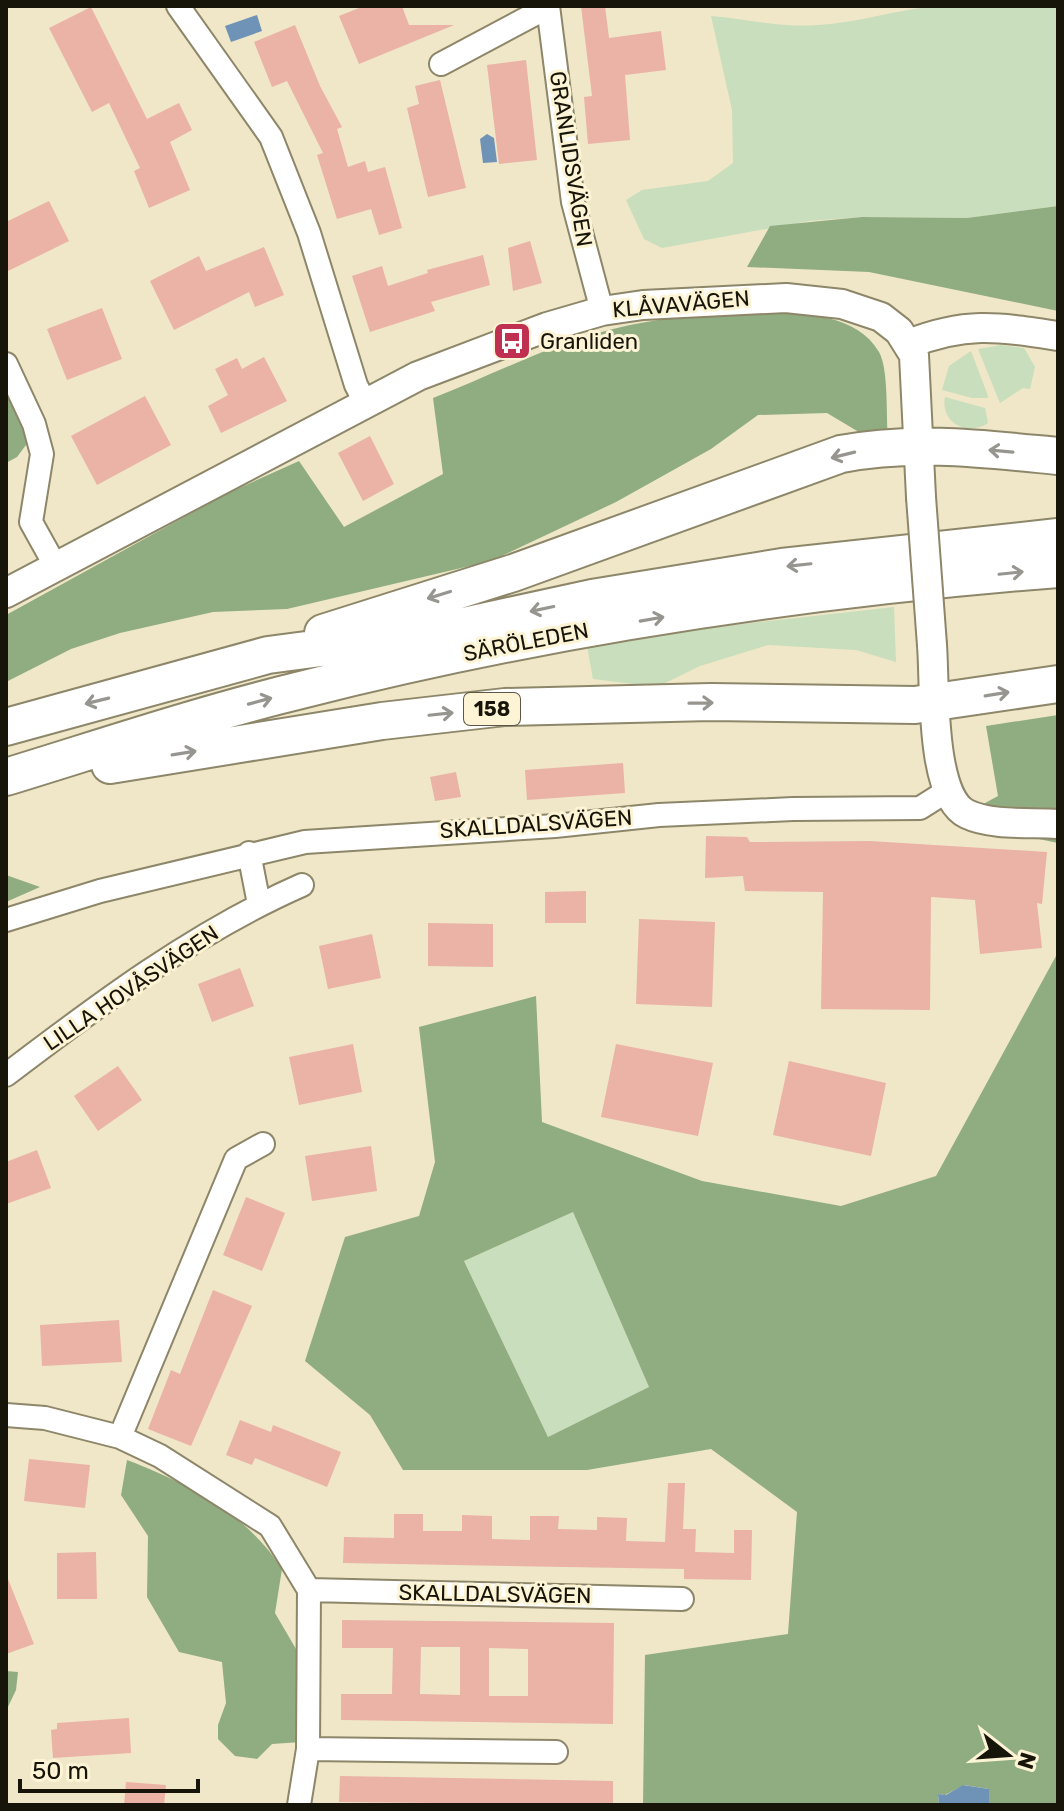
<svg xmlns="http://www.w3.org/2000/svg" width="1064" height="1811" font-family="Rubik,sans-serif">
  <rect width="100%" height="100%" fill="#efe7c8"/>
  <path fill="#c8debc" d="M935 6H1058V206L967 218 862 217 809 221 662 248 644 239 626 200 642 190 708 181 733 163 732 110 711 16C746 19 783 28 818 25 857 23 895 10 935 6Z
    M1001 345 1024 348 1035 367 1030 389 1023 388 1000 403 978 349Z
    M971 351 988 396V398H972L942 390 949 366Z
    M945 397 985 408 988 423C967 437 940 422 945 397Z
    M894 607 896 662 856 650 768 645 700 666 657 687 593 679 587 646 715 627Z
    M573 1212 649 1387 548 1437 464 1261Z"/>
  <path fill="#90ac81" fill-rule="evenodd" d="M1058 206V311L869 272 747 267 770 226 862 217 967 218Z
    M742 312C784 313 854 308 879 352 890 372 885 425 889 450L827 413 758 415 711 449 616 502 491 561 287 609 213 612 120 633 71 649 6 682V615L226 494 299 461 344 527 443 474 433 398C492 375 551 344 613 329 655 318 699 315 742 312Z
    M6 381 32 437 17 457 6 463Z
    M1058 715V843L952 821 998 796 986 726Z
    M6 875 40 887 6 902Z
    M1058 901V1805H989V1789L964 1785 945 1795 938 1794 939 1805H643L645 1655 788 1634 797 1512 711 1449 587 1470H403L370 1415 305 1361 345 1237 419 1216 435 1162 419 1027 536 996 542 1122 702 1181 841 1206 936 1176 1056 956ZM573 1212 649 1387 548 1437 464 1261Z
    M127 1460C187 1483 247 1514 282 1569L275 1613 296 1649 301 1742 272 1744 257 1759 235 1756 218 1739V1725L226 1703 222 1662 179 1652 147 1597 148 1536 121 1495Z
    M6 1671 18 1672 16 1690 6 1711Z"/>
  <path fill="#6e93b7" d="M257 15 262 31 231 42 225 26Z
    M487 134 494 138 497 162 483 163 480 139Z
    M963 1785 989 1789V1805H939L938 1794 946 1795Z"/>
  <path fill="#ebb2a6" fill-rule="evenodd" d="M364 6H402L409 25H454L359 64 339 16Z
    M581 6H605L609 38 661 31 666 70 625 75 630 140 588 144 584 97 592 96Z
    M91 7 147 119 179 103 192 130 170 142 190 190 149 208 134 171 140 168 109 103 92 112 49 28Z
    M295 25 320 86 342 127 337 129 348 167 365 161 368 172 385 167 402 228 379 235 371 209 337 219 317 155 323 153 287 81 272 87 254 42Z
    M526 60 537 160 499 164 487 65Z
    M440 80 466 188 428 197 407 108 419 104 415 86Z
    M49 201 69 241 6 272V222Z
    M530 241 542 283 513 291 508 248Z
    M264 247 284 295 255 307 249 292 174 330 150 281 199 256 206 271Z
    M483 255 490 285 431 302 435 311 370 332 352 276 382 266 388 286 428 273 427 270Z
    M102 308 122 359 67 380 47 329Z
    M264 357 287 401 221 433 208 406 228 395 215 369 237 358 242 369Z
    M145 396 171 445 97 485 71 436Z
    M370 436 394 484 363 501 338 453Z
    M623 763 625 793 527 800 525 770Z
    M456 772 461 797 435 801 430 777Z
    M706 836 747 837 750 842 870 841 1047 852 1042 904 1037 903 1042 948 980 954 975 900 931 897 930 1010 821 1009 823 892 745 891 743 876 705 878Z
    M586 891V923H545V892Z
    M639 919 715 922 712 1007 636 1004Z
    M428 923 493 924V967L428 966Z
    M372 934 381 978 328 989 319 946Z
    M240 968 254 1006 212 1022 198 984Z
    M353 1044 362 1092 299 1105 289 1057Z
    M616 1044 713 1063 698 1136 601 1117Z
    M789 1061 886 1083 871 1156 773 1135Z
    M118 1066 142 1100 98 1131 74 1096Z
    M371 1146 377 1191 312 1201 305 1156Z
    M37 1150 51 1188 6 1204V1162Z
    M246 1197 285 1213 262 1271 223 1255Z
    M213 1290 252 1306 191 1446 148 1429 171 1370 180 1374Z
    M119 1320 122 1362 42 1366 40 1325Z
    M240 1420 271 1432 273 1425 341 1452 327 1487 255 1458 252 1465 226 1455Z
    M29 1459 90 1465 85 1508 24 1501Z
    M668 1483H685L683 1529H696L695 1552 734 1553V1530H752L751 1580 684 1579V1569L343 1563 344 1537 394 1538V1514H423V1531H462V1515L492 1516V1539L530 1540V1516H559L558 1529 597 1530V1517L627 1518 626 1541 665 1542Z
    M96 1552 97 1599H57V1553Z
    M6 1574 34 1644 6 1654Z
    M342 1620 614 1623 613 1724 341 1720V1694H392L393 1648H342ZM421 1647H460V1695L420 1694ZM489 1648 528 1649V1696H489Z
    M129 1718 131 1753 53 1758 51 1730 57 1729V1723Z
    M340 1776 613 1781V1805L339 1802Z
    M126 1782 166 1785 164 1805H124Z"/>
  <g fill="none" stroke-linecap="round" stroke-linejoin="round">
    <g stroke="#8d8669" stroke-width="26">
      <path id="minor" d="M178 6 271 137 309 233 356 385 366 404
        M548 6 573 202 602 311
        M441 64 548 7
        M6 364 34 424 42 454 31 522 56 567
        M249 853 259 904
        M6 920 100 891 305 842 555 826 659 815 793 809 920 808 947 791
        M6 1075C98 1005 195 932 302 885
        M6 1415 45 1418 120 1437 160 1456 270 1526 309 1590 308 1749 299 1805
        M120 1437 236 1159 263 1144
        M309 1590 682 1599
        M308 1749 556 1752"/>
    </g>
    <g stroke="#8d8669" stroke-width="32">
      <path id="tertiary" d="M909 344C966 321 999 327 1058 336
        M6 593 418 376 547 327 602 311 643 305 786 298 842 304 881 317 899 331 914 355 921 497
        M932 645C935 683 930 797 967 814 992 826 1030 822 1058 824"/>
    </g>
    <g stroke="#8d8669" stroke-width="40">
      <path id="primary" d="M323 633 513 573 841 454C913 440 985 449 1058 456
        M6 727 268 655 427 634 592 598 782 567 1058 537
        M110 765 382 721 505 707 711 702 915 705 1058 684
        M6 777C104 747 202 714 301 690 549 627 804 589 1058 569"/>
    </g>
    <use href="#minor" stroke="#fff" stroke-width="22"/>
    <use href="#tertiary" stroke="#fff" stroke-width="28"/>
    <use href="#primary" stroke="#fff" stroke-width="36"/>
    <g stroke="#8d8669" stroke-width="32" stroke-linecap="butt">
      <path id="tertiary-bridge" d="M921 497 932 645"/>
    </g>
    <use href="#tertiary-bridge" stroke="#fff" stroke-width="28"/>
  </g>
  <defs><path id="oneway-shaft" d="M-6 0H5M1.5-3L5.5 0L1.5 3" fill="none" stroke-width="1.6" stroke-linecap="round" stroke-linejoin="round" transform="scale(2)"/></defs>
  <g stroke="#979590">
    <use href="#oneway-shaft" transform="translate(1001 451) rotate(-175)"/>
    <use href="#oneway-shaft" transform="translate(843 455) rotate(166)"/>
    <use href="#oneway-shaft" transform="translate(799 565) rotate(174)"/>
    <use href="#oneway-shaft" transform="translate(1011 573) rotate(-6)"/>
    <use href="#oneway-shaft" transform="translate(439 595) rotate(163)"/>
    <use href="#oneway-shaft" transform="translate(542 609) rotate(168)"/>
    <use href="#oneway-shaft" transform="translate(652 619) rotate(-10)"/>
    <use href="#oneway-shaft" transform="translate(997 694) rotate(-9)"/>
    <use href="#oneway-shaft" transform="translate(97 701) rotate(166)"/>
    <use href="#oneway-shaft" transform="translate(260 701) rotate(-15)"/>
    <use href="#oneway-shaft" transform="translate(701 703) rotate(-1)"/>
    <use href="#oneway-shaft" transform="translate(441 714) rotate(-6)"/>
    <use href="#oneway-shaft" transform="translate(184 753) rotate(-9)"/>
  </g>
  <defs>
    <g id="bus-square" transform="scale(2)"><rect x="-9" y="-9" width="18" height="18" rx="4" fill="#c03050" stroke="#fdf4d5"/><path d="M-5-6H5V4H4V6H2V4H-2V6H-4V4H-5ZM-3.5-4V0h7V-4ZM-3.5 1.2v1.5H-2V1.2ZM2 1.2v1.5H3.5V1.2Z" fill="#fff"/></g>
  </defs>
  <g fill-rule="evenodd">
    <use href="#bus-square" x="512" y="341"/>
  </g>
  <g text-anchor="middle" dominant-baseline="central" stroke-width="6" stroke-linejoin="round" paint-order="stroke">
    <rect fill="#fdf4d5" stroke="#5c5746" stroke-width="2" x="464" y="693" width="56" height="32" rx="6"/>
    <g font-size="20" font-weight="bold" fill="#171409">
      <text x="492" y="709">158</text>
    </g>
    <g font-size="22" fill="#171409" stroke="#fdf4d5">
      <text transform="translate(571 159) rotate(81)">GRANLIDSVÄGEN</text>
      <text transform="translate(681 304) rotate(-5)">KLÅVAVÄGEN</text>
      <text transform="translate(526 642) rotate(-11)">SÄRÖLEDEN</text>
      <text transform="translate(536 824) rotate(-4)">SKALLDALSVÄGEN</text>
      <text transform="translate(131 988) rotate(-34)">LILLA HOVÅSVÄGEN</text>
      <text transform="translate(495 1594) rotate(1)">SKALLDALSVÄGEN</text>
    </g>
    <g font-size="22" fill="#171409" stroke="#fdf4d5" text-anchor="start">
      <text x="540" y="341">Granliden</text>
    </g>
  </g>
  <rect width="1064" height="1811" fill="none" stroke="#171409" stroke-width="16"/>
  <g transform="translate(1008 1755) rotate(107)" stroke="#fdf4d5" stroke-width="6" paint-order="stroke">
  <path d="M0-6L14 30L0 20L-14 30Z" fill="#171409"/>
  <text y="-12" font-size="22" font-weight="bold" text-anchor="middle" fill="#171409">N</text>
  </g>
  <path d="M20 1779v12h178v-12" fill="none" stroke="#171409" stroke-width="4"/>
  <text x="32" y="1779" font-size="24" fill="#171409" stroke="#fdf4d5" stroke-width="6" paint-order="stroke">50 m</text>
</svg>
